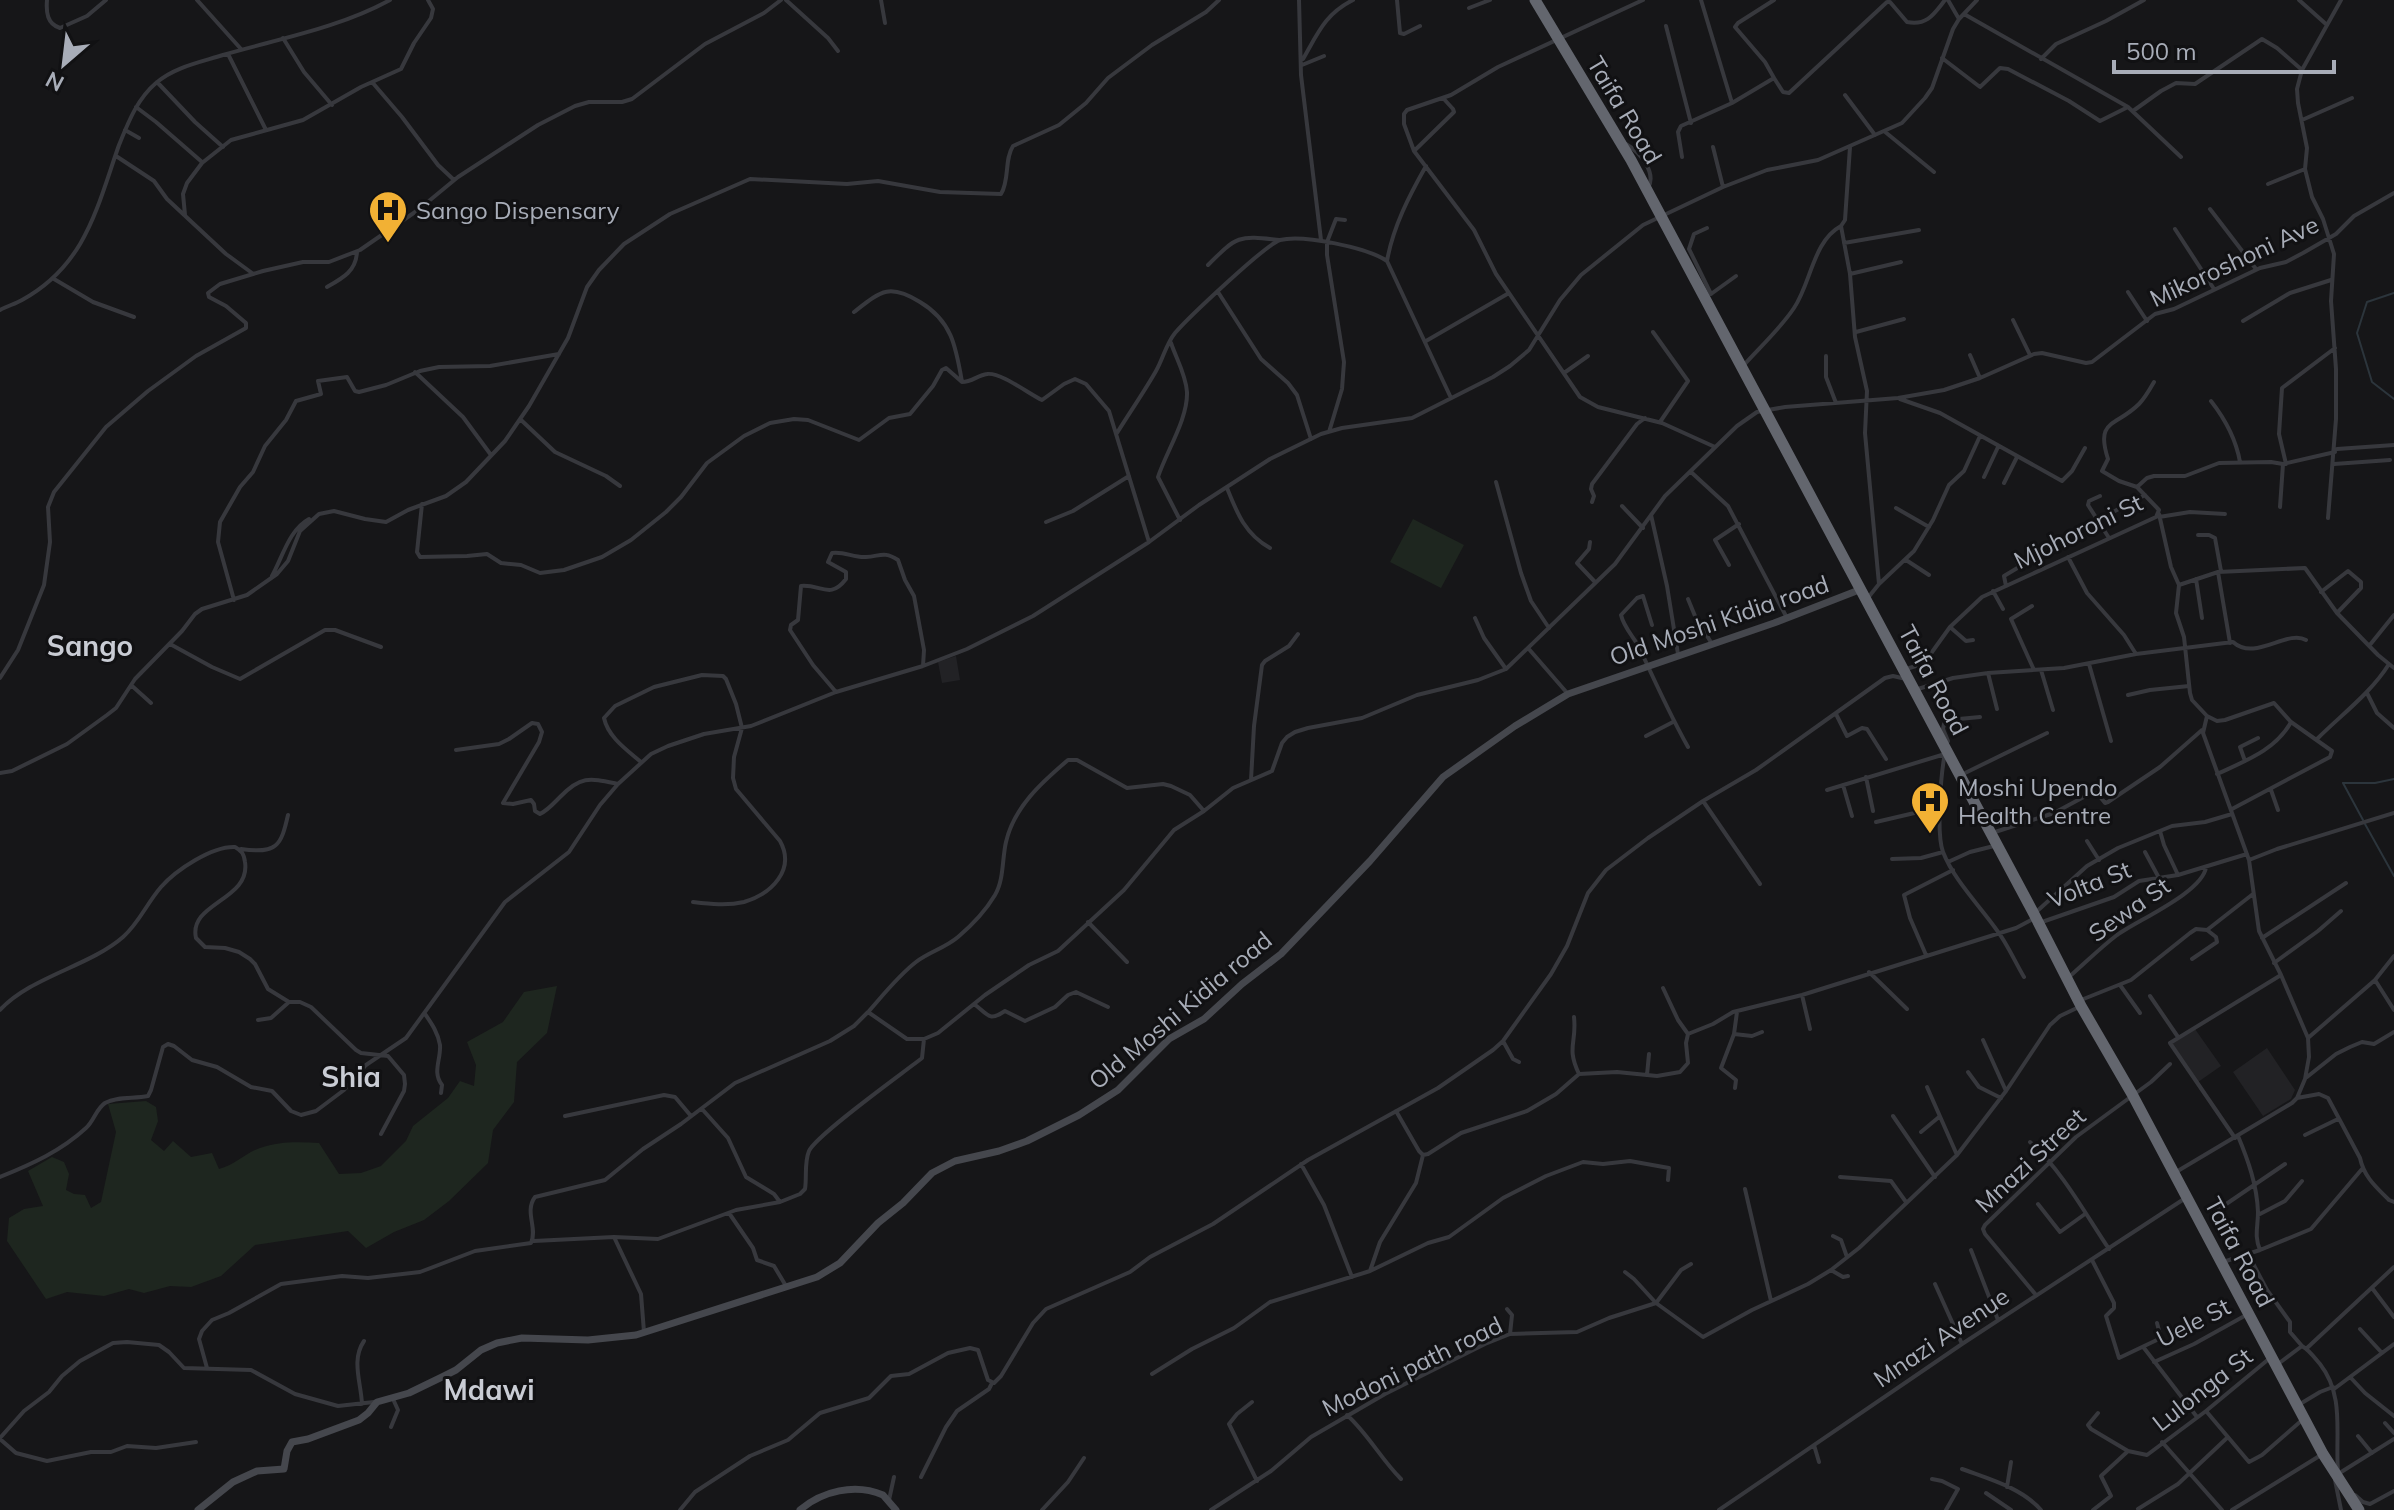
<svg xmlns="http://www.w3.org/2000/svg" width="2394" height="1510" font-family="Mulish,sans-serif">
  <rect width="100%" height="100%" fill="#161618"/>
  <path fill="#222225" d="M956 656 960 680 942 683 938 662Z
    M2195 1029 2221 1066 2198 1082 2171 1044Z
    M2267 1048 2295 1090 2291 1099 2263 1116 2233 1072Z"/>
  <path fill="#1e261f" d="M1413 519 1464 545 1441 588 1390 562Z
    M557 986 547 1033 517 1062 514 1102 493 1130 488 1163 449 1201 424 1220 394 1232 366 1248 348 1231 255 1245 221 1276 191 1287 170 1286 144 1293 129 1289 104 1296 67 1292 46 1299 7 1241 9 1218 24 1209 43 1206 28 1171 52 1157 64 1162 69 1174 66 1190 74 1194 85 1195 91 1208 101 1202 116 1132 108 1104 146 1101 156 1107 158 1121 151 1140 164 1151 173 1141 191 1157 212 1153 219 1169C235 1165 245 1153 260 1148 280 1141 299 1142 319 1143L339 1174 361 1173 381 1166 406 1141 413 1126 448 1098 460 1081 474 1086 476 1065 467 1042 503 1022 524 992Z"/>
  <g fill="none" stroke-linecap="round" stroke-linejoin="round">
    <path stroke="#2c353c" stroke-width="2" d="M2394 293 2367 302 2357 333 2372 382 2394 399
      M2363 820 2343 783H2375L2394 779
      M2365 824 2394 876"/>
    <path stroke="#37383d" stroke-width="4" d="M47 0C46 12 47 24 60 28L87 16 106 0
      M197 0 241 49
      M786 0 828 38 838 51
      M881 0 885 23
      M1299 0 1301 75 1321 240
      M1397 0 1400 33 1404 34 1420 26
      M1643 0 1498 67 1451 95 1407 110 1404 114V124L1414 151 1474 230 1496 274 1580 397 1598 407 1662 423 1715 447
      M1701 0 1732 103
      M1948 0 1959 19
      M2299 0 2327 25
      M1469 8 1490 0
      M1964 14 2128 107 2181 157
      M1666 26 1691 123
      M283 38 304 72 332 105
      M228 54 266 130
      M1942 58 1980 87 2000 68 2008 69 2069 101 2100 121 2128 107
      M1303 59C1318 33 1325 14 1353 0
      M2041 59 2056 44 2106 21 2144 0
      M1302 65 1324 56
      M1774 78 1765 62 1735 27 1738 23 1774 0
      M157 82 195 122 223 147
      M372 82 402 117 438 165 454 180
      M1845 95 1875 135
      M136 107 156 122 202 162
      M2133 111 2161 91 2176 83 2195 84 2262 39 2277 48 2302 70
      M2302 120 2352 98
      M125 130 139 138
      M1884 131 1934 172
      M1626 144C1640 152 1657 173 1648 188
      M1713 147 1723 187
      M1850 147 1845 220 1841 226 1850 274 1855 337 1867 391 1865 433 1879 584
      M1414 151 1454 112 1453 109 1443 98
      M116 156 154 181 167 199 226 254 252 273
      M1682 157 1678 132 1681 126 1732 103 1774 78 1783 92 1789 93 1887 2H1890L1907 22C1927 26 1934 14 1945 0
      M2268 184 2305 169
      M2210 209 2256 269
      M185 215 183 194 187 183 202 163 231 140 303 120 361 87 401 69 414 43 431 18 433 9 428 0
      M1707 228 1694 234 1689 249 1711 294
      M2175 229 2214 289
      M1844 243 1919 230
      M1387 261C1393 227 1409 196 1426 166
      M1208 265C1237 236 1238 235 1279 240
      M1850 274 1901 262
      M54 279 93 302 134 317
      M327 287C343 278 356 271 357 252
      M1218 292 1261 359 1288 383 1297 395 1311 439
      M2128 292 2147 321
      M1711 294 1736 276
      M0 310C7 306 15 304 22 300 86 265 97 207 119 145 128 123 137 99 156 83 174 67 201 62 223 55 278 39 339 28 390 0
      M854 312C881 291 889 283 920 302 952 321 956 347 962 382
      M2013 320 2030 355
      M2243 321 2290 293 2331 280
      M1653 332 1688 381 1660 422
      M1856 332 1904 319
      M1426 341 1509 293
      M1171 343C1176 358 1186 375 1187 392 1188 419 1166 452 1158 477L1180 520
      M1970 355 1980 378
      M1826 356V377L1836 403
      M1743 366C1760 347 1780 329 1794 308 1811 283 1813 241 1841 226
      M415 372 463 417 491 455
      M1564 373 1588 356
      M1900 399 1940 413 2062 481 2072 471 2085 448
      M2211 401C2225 419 2236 439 2240 462
      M520 419 555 452 606 476 620 486
      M1329 432 1342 389 1344 362 1327 255V242L1336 219 1345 220
      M1117 433C1130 412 1144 392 1156 371 1163 359 1166 344 1175 333 1188 318 1265 245 1280 240 1303 234 1368 248 1387 261L1451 398
      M2337 449 2394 445
      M2286 464 2279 434 2282 388 2335 348
      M2334 464 2390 460
      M1691 472 1728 506 1787 618
      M1984 477 1998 447
      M1496 482 1521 573 1531 601 1549 628
      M2004 483 2017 457
      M2137 487 2119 481 2102 471 2108 459C2095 419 2116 427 2139 404 2145 398 2150 389 2154 382
      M1227 488C1237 513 1245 534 1270 548
      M2100 496 2089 501 2088 505 2109 538
      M1592 502 1594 496 1591 489 1592 484 1637 424 1645 418
      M422 504 417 552 420 557 467 556 487 554 501 563 521 565 540 573 564 570 602 557 631 540 666 512 681 497 707 463 744 436 770 423 794 419 808 420 859 440 889 418 910 414 933 386 942 370 946 368 962 382C972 382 978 375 987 374 1001 372 1029 394 1042 400L1064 384 1075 379 1086 384 1109 411 1149 542
      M1622 506 1643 528
      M2280 507 2283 464
      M1896 508 1929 527
      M2159 514 2171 567 2179 585 2176 613 2184 637 2190 693 2192 700 2207 716 2203 733 2249 860 2259 931 2281 975 2308 1038 2309 1057 2305 1079 2297 1098 2292 1103 2176 1172
      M1651 515 1667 586 1678 654
      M2159 517 2190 512 2225 514
      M2328 518 2336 419V369L2331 301 2334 254 2323 219 2312 197 2305 169 2307 148 2298 103 2297 89 2302 70 2341 0
      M2098 520 2145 495
      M1046 522 1073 511 1129 476
      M2198 535H2209L2215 538 2221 571
      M1590 542 1589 549 1577 563 1595 582
      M2068 557 2087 593 2124 635 2136 654
      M1906 560 1929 575
      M1729 565 1715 540 1739 524
      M2218 572 2230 643
      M272 576C283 556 289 530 309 519
      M2196 579 2202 618
      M2179 585 2218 572 2305 568 2337 613 2378 655 2394 668
      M2006 586 2004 576 2019 567 2014 556
      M1993 591 2003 609
      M2321 592 2348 571 2361 582V588L2337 613
      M1688 599 1695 616 1712 644
      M1867 599 1879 584 1914 551 1933 520 1949 485 1964 471 1980 436
      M234 600 218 542 220 522 240 487 253 472 265 446 286 420 296 401 321 394 318 381 347 377 355 391 359 392 386 385 420 371 439 367 490 366 559 354
      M2032 606 2011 619 2034 670
      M1475 618 1484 638 1506 669
      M1652 625 1643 596 1637 598 1621 615C1624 628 1634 637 1640 649 1655 682 1670 715 1688 747
      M1950 627 1966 641 1973 640
      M170 644 212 667 240 679 325 630H335L381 647
      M2369 646 2394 615
      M1528 648 1568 694
      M2089 664 2111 741
      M1906 669 1916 666 1927 659 1950 627 1982 597 2156 517 2159 510 2137 487 2147 478 2154 476H2185L2219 463 2271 462 2283 464 2335 452
      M2041 670 2053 710
      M1988 673 1997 709
      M0 678 18 650 44 585 50 542 48 507 54 492 106 427 148 391 196 356 246 328V323L226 306 209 297 208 293 220 284 263 271 303 262H329L360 250 418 210 458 177 538 125 575 106 589 102H622L632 99 705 44 764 13 781 0
      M131 685 151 703
      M1918 689 1953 678 1988 673 2064 668 2136 654 2233 642C2255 662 2287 629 2306 640
      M836 692 813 665 790 630 791 625 798 620 801 586C821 584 830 600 846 579V572L828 562 832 553C844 551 854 558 866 557 881 556 884 551 898 560L905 580 914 596 924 650 923 666
      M2367 693 2377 713 2394 728
      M2128 695 2150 690 2189 686
      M1836 714 1847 736 1862 728 1867 729 1886 759
      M2207 716 2217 721 2225 720 2274 703 2291 722 2332 751 2330 757 2232 809
      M1646 736 1673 722
      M2317 739C2341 715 2371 693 2389 664
      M1946 745 1948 741 1943 729 1944 724 1959 719 1980 717
      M456 750 499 744 509 739 532 723 538 724 542 732 539 742 503 803 513 804 531 800 534 804 535 811 540 814C548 810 553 804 560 797 581 775 590 778 618 784
      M1945 753C1941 773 1936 833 1943 852 1954 880 1979 905 1996 929 2007 943 2015 962 2024 977
      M2245 761 2240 747 2258 738
      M641 762C627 750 608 737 604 718L615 706 654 687 702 675 723 676 726 679 736 704 742 728 734 757 733 778 736 789 780 841C796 870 771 894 744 902 727 906 710 904 693 902
      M0 773 12 771 67 744 107 715 116 708 135 679 182 631 195 614 202 609 247 595 277 574 288 561 300 531 319 514 334 511 365 519 386 522 408 510 446 496 466 482 505 441 529 406 568 338 587 287 599 270 624 244 670 214 750 179 847 184 878 181 940 192 1001 194C1010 179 1004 160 1013 146L1059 125 1086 103 1108 78 1152 45 1206 12 1219 0
      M1963 774 2047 733
      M2217 774C2245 761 2276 750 2291 722
      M1866 777 1873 811
      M1251 780 1254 726 1262 665 1265 661 1289 646 1298 634
      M1843 785 1852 816
      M1967 787 2001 788
      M1827 790 1945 754
      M2271 790 2278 810
      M1703 801 1760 884
      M1876 822 1940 807
      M2160 831 2164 845 2178 875
      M1992 833 2054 813 2093 792 2098 794 2105 803 2108 802 2160 767 2202 730
      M2087 841 2099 860
      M241 849C277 854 281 846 288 815
      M2145 852 2159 878
      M1892 859 1921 858 1943 852
      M2249 860 2277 849 2394 813
      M1948 862 1970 852 1994 846
      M2035 913 2087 866 2118 848 2172 826 2205 822 2232 814
      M1088 922 1127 962
      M2042 922 2114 897 2139 881 2178 875 2247 854
      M2262 938 2346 883
      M1926 955 1910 918 1904 895 1953 870
      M2192 959 2217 942 2216 937 2207 930
      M2274 963 2318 931 2341 911
      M1869 972 1907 1009
      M2069 977C2085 963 2100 948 2117 935 2138 920 2203 892 2206 867
      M2375 980 2394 1010
      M2120 985 2140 1013
      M1663 988 1678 1020 1688 1034
      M1802 995 1810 1029
      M2150 996 2178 1037
      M2081 1000 2131 980 2190 933 2196 929 2207 930 2253 894
      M974 1004C989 1015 988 1022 1005 1011L1025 1021 1055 1007 1068 995 1076 992 1108 1007
      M0 1010C30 977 90 966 123 937 139 923 147 903 161 887 176 870 212 846 235 847 242 851 244 854 245 862 251 900 188 903 196 938L205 947 225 948 239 952 250 959 255 964 268 989 289 1002H300L311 1007 356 1050 361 1053 388 1056 404 1075 405 1084 404 1091 381 1134
      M869 1011C884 994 898 976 916 962 929 952 945 948 958 937 971 926 986 910 995 895 1004 880 1002 859 1006 842 1014 807 1042 782 1068 760H1077L1127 788 1163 784 1171 786 1190 795 1204 811
      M425 1014C432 1024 438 1033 440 1045 441 1060 432 1072 442 1085L441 1093
      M1574 1017C1577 1043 1566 1047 1579 1074
      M258 1020 271 1018 289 1002
      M1734 1034 1752 1036 1762 1032
      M2308 1038 2375 980 2394 956
      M1983 1040 2006 1091
      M1503 1041 1513 1059 1519 1062
      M1968 1072 1979 1087 2001 1098
      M1647 1075 1649 1054
      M2307 1077 2336 1054 2350 1047 2362 1042 2374 1044 2394 1032
      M1927 1087 1957 1155
      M1735 1088 1736 1080 1721 1068 1734 1034 1737 1012
      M2297 1098 2319 1094 2328 1098 2360 1158C2364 1177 2376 1187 2389 1200L2394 1202
      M702 1109 728 1138 746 1177 774 1194 780 1202
      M1396 1111 1419 1151 1423 1155 1428 1154 1461 1133 1527 1111 1556 1094 1579 1074 1617 1072 1657 1076 1680 1072 1688 1063 1686 1043 1688 1034 1713 1024 1733 1012 1802 995 2016 928 2033 919
      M565 1116 664 1095 675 1097 691 1116
      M1893 1116 1935 1177
      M1921 1132 1939 1117
      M2305 1135 2338 1119
      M2238 1136C2248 1160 2257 1185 2258 1212 2258 1227 2254 1236 2260 1250
      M2235 1138 2170 1043 2281 975
      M2030 1142C2063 1172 2084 1212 2109 1249
      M1301 1164 1324 1205 1352 1277
      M0 1177C32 1164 61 1151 86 1128 94 1121 96 1109 105 1103 117 1096 134 1099 148 1096L151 1090 163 1047 168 1044 174 1046 192 1060 217 1067 251 1087 272 1091 291 1111 301 1115 316 1111 344 1090 366 1065 406 1038 505 902 569 852 600 805 618 784 651 754 668 746 704 734 751 726 836 692 923 666 967 649 1033 616 1149 542 1199 505 1270 459 1321 434 1342 428 1412 418 1493 377 1510 366 1529 350 1560 300 1581 275 1643 225 1723 187 1767 170 1818 160 1902 123 1925 98 1932 88 1953 29 1959 19 1977 0
      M1840 1177 1891 1181 1906 1202
      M1745 1189 1771 1301
      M2038 1204 2060 1232 2085 1214
      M729 1213 753 1248 757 1260 774 1266 786 1286
      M2213 1213 2285 1164
      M2258 1215 2285 1201 2302 1181
      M1833 1236 1841 1240 1847 1257
      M614 1237 641 1294 644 1332
      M534 1241 614 1237 658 1239 736 1210 780 1202 800 1194 805 1189C807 1177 804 1163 809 1151 816 1135 903 1073 922 1058L924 1039
      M1971 1250 1998 1320
      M2248 1254 2267 1290 2290 1322V1332L2302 1346
      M2092 1260 2114 1303V1308L2106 1316 2119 1358 2161 1338 2157 1323
      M2223 1262 2260 1250 2311 1229 2362 1169
      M1831 1270 1843 1277 1848 1276
      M1370 1271 1380 1242 1416 1183 1423 1155
      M1625 1272 1634 1279 1656 1303 1681 1270 1691 1264
      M1935 1284 1962 1344
      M2372 1288 2394 1317
      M2036 1295 1985 1234 1983 1229 1985 1225 2076 1137 2151 1082 2170 1064
      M1507 1309 1512 1315 1510 1334
      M2360 1329 2382 1353
      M2144 1348 2197 1417
      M2307 1348 2394 1267
      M2154 1362 2194 1344 2248 1314
      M2278 1364 2302 1346C2309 1350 2314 1357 2320 1364 2345 1396 2335 1434 2338 1471
      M207 1368 199 1339 202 1331 212 1320 229 1313 281 1284 342 1276 368 1278 420 1272 475 1251 531 1243C538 1228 524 1212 535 1197L605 1180 643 1149 681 1124 735 1083 830 1041 854 1026 868 1012 907 1039H924L938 1033 985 995 1029 965 1058 951 1124 890 1174 830 1204 811 1233 788 1272 771 1282 743 1287 737 1295 732 1308 728 1362 718 1417 695 1478 680 1506 669 1615 564 1665 496 1737 426 1757 412 1785 407 1898 398 1944 390 1980 378 2034 354 2042 353 2086 363 2092 362 2155 314 2174 309 2260 268 2286 262 2303 253 2336 234 2354 216 2394 193
      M1152 1374 1192 1349 1234 1328 1270 1302 1370 1271 1428 1243 1449 1237 1503 1198 1546 1176 1583 1162 1603 1164 1630 1161 1669 1168 1668 1180
      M2351 1378 2365 1393 2394 1416
      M2334 1389 2394 1344
      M1252 1402 1237 1414 1229 1424 1257 1481
      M362 1404C361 1382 351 1360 364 1341
      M2300 1404 2320 1392 2333 1387
      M2206 1411 2249 1462 2262 1455 2301 1421
      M2098 1413 2088 1425 2091 1429 2128 1451 2147 1455 2206 1411 2270 1358
      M1347 1415C1368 1434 1381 1459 1401 1479
      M2385 1423 2394 1433
      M391 1427 398 1410 393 1399
      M2358 1436 2372 1453
      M0 1438 24 1411 49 1392 62 1376 80 1361 113 1343 127 1342 159 1345 169 1352 184 1368 251 1370 295 1394 338 1406 374 1402
      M0 1439 16 1453 47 1461 91 1452H111L127 1446 156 1448 196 1442
      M2162 1442 2222 1510
      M1814 1445 1819 1462
      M1962 1469C1989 1479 2022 1488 2041 1510
      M2338 1474 2394 1439
      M921 1477 946 1427 957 1411 989 1389 992 1383
      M1932 1479 1942 1481 1958 1489 1946 1510
      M2335 1480 2341 1510
      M2007 1487 2011 1462
      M1986 1493 2011 1510
      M2355 1495 2363 1502 2370 1504 2394 1491
      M889 1500 894 1477
      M2138 1509 2178 1484 2228 1437
      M680 1510 695 1492 750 1456 788 1440 820 1413 869 1398 891 1376 909 1374 948 1353 970 1348 978 1350 988 1380 994 1383 1001 1376 1033 1323 1046 1309 1130 1272 1150 1257 1213 1224 1308 1160 1438 1088 1493 1050 1503 1041 1551 974 1567 946 1588 893 1606 870 1648 838 1703 801 1756 770 1885 678 1893 676 1906 679
      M1042 1510 1068 1482 1084 1458
      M1211 1510 1271 1471 1311 1437 1385 1394 1485 1344 1510 1334 1577 1332 1609 1318 1656 1303 1703 1337 1752 1310 1808 1284 1831 1270 1859 1248 1957 1155 2006 1091 2050 1025 2060 1016 2079 1007
      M1719 1510 1962 1344 2184 1199
      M2093 1510 2111 1496 2101 1476 2127 1452
      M2232 1510 2321 1455"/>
    <path stroke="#45474d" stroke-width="7" d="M198 1510 233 1482 257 1471 284 1469 287 1451 292 1442 308 1439 359 1420 368 1413 377 1402 409 1393 442 1377 456 1370 481 1350 497 1343 522 1338 588 1340 636 1335 817 1277 840 1263 878 1223 903 1203 932 1173 955 1161 999 1151 1027 1141 1079 1115 1118 1090 1169 1039 1204 1019 1242 984 1281 954 1370 861 1443 777 1515 726 1568 694 1774 623 1859 590
      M800 1510C822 1491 855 1483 883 1495L896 1510"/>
    <path stroke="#63666e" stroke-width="11" d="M1535 0 1631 160 2034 914 2081 1006 2132 1094 2323 1454 2359 1510"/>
  </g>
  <defs>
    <g id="hospital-pin" transform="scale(2)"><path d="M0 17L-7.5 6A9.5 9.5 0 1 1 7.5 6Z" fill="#f2b134" stroke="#111113"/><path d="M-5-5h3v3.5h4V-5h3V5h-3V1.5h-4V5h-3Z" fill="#111"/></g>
  </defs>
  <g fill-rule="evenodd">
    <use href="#hospital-pin" x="388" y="210"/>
    <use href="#hospital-pin" x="1930" y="801"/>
  </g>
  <g text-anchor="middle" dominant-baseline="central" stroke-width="6" stroke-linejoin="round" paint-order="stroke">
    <g font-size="24" fill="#a8adb8" stroke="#111113">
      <text transform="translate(1625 110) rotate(59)">Taifa Road</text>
      <text transform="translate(2234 261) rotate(-25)">Mikoroshoni Ave</text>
      <text transform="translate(2078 531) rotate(-26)">Mjohoroni St</text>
      <text transform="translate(1719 620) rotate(-19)">Old Moshi Kidia road</text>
      <text transform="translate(1934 680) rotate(62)">Taifa Road</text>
      <text transform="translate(2089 884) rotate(-22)">Volta St</text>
      <text transform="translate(2129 909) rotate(-35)">Sewa St</text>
      <text transform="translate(1180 1010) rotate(-40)">Old Moshi Kidia road</text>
      <text transform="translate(2030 1160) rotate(-43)">Mnazi Street</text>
      <text transform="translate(2240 1252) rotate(62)">Taifa Road</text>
      <text transform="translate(2193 1322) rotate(-27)">Uele St</text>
      <text transform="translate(1941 1337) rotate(-34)">Mnazi Avenue</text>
      <text transform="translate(1412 1366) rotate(-26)">Modoni path road</text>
      <text transform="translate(2202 1389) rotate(-38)">Lulonga St</text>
    </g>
    <g font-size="24" fill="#a8adb8" stroke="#111113" text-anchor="start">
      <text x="416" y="210">Sango Dispensary</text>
      <text x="1958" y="787">Moshi Upendo<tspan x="1958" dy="28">Health Centre</tspan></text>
    </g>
    <g font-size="28" font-weight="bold" fill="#c9ccd4" stroke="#111113">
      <text x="90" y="645">Sango</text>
      <text x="351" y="1076">Shia</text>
      <text x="489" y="1389">Mdawi</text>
    </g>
  </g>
  <g transform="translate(64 64) rotate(208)" stroke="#111113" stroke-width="6" paint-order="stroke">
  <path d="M0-6L14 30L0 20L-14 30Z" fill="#a8adb8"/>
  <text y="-12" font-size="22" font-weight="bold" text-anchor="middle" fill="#a8adb8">N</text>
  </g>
  <path d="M2114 60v12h220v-12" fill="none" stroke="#a8adb8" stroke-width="4"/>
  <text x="2126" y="60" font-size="24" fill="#a8adb8" stroke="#111113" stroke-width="6" paint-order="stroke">500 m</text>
</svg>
